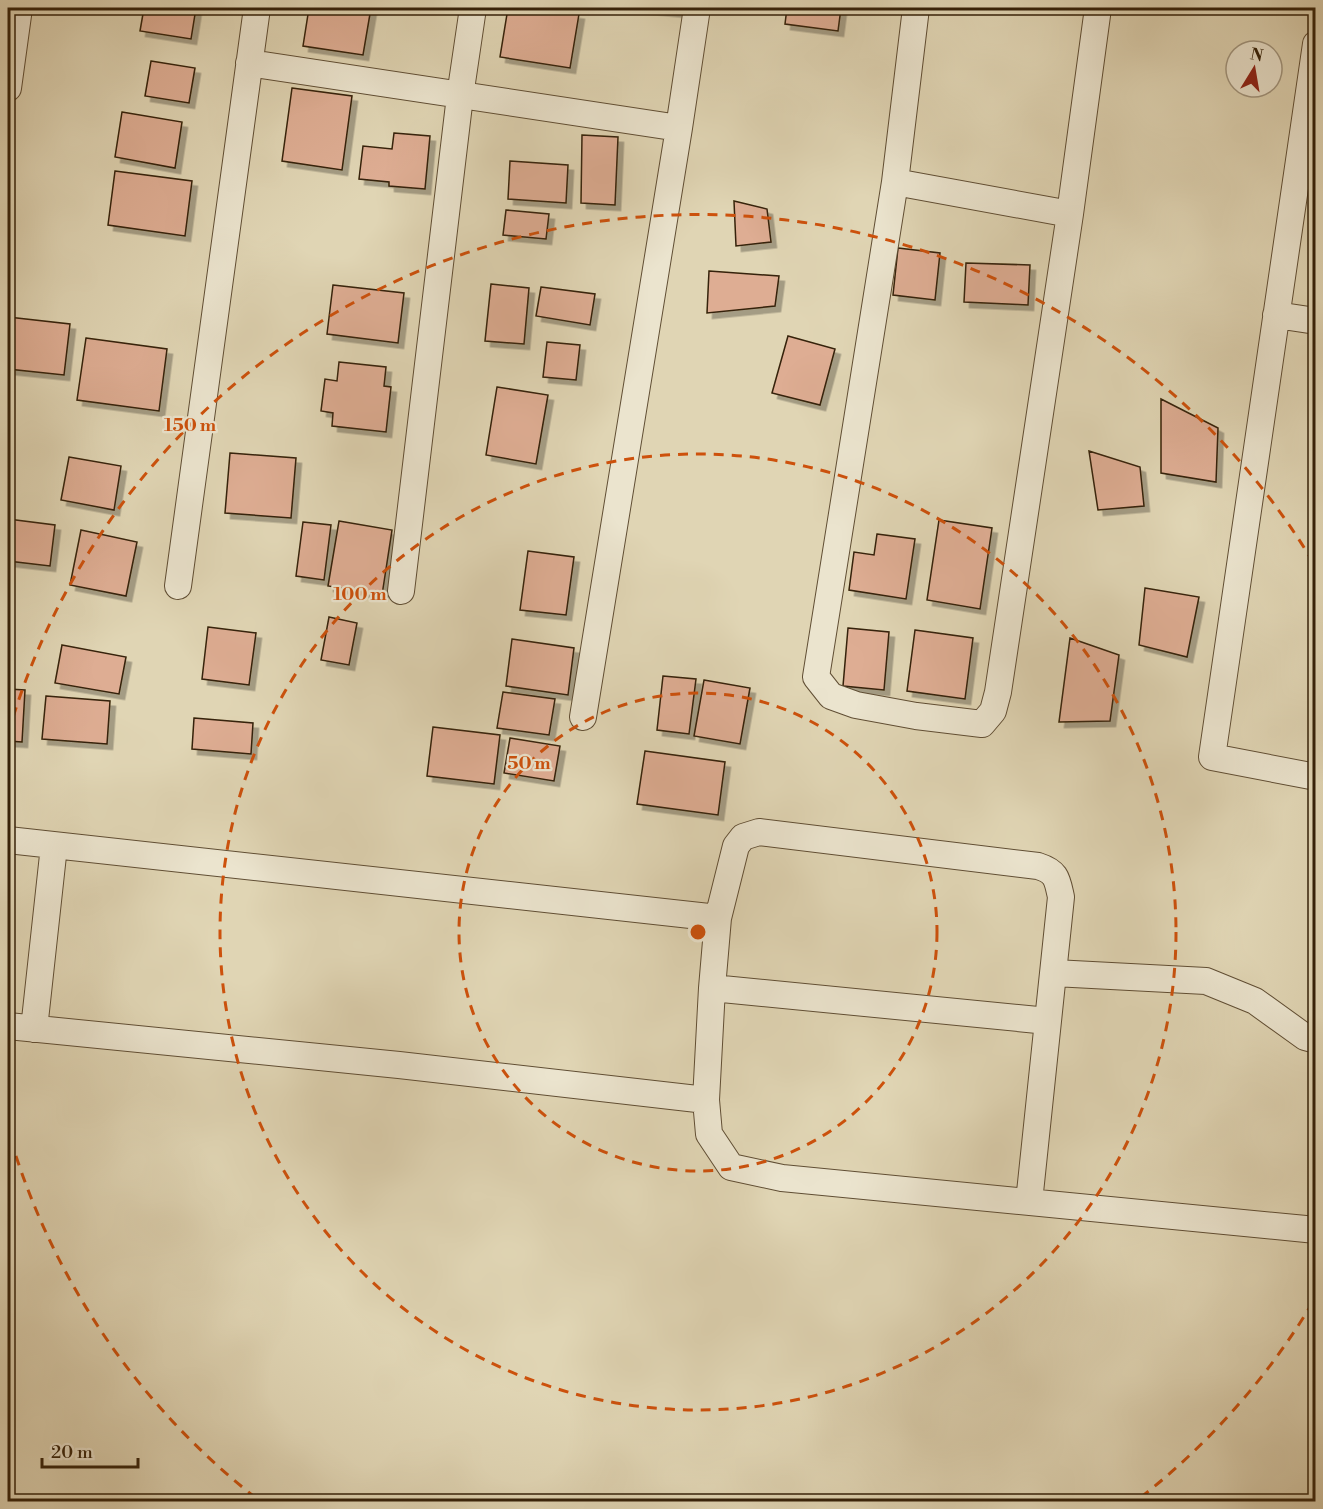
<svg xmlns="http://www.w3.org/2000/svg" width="1323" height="1509" font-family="'Libre Bodoni',serif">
  <defs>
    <filter id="shadow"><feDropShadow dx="5.5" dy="5.5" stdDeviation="0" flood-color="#0004"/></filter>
  </defs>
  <rect width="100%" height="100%" fill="#e0d5b4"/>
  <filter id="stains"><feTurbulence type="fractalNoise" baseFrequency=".00333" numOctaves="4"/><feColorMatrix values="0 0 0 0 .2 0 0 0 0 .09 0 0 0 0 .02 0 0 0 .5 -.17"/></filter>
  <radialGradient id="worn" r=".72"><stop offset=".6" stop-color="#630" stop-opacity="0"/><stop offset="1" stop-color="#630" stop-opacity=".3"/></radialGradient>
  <path fill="#dead93" stroke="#352109" stroke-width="1.5" filter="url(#shadow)" d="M144 8H196L191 39 140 31Z
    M309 8H371L363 55 303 46Z
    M508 8H537L579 14 570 68 500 57Z
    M640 8H681L680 12Z
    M787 8H841L838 31 785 24Z
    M151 61 195 68 189 103 145 96Z
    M292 88 352 96 342 170 282 161Z
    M122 112 182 122 175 168 115 157Z
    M394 133 430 136 425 189 389 186V182L359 179 363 146 392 149Z
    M582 135 618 137 615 205 581 203Z
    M510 161 568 165 566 203 508 199Z
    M115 171 192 181 185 236 108 225Z
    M734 201 767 209 771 242 736 246Z
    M506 210 549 214 546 239 503 235Z
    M898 248 940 253 935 300 893 295Z
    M966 263 1030 265 1028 305 964 302Z
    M709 271 779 276 775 306 707 313Z
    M491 284 529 288 524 344 485 341Z
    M333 285 404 293 398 343 327 334Z
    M541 287 595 294 590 325 536 316Z
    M8 317 70 324 64 375 8 369Z
    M788 336 835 349 820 405 772 393Z
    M86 338 167 349 159 411 77 400Z
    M547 342 580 345 576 380 543 377Z
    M339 362 386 367 384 386 391 387 386 432 332 426 333 413 321 411 325 379 337 381Z
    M497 387 548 395 536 464 486 455Z
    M1161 399 1218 428 1216 482 1161 473Z
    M1089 451 1140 467 1144 506 1098 510Z
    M230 453 296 458 291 518 225 513Z
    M69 457 121 466 114 510 61 500Z
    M8 519 55 525 50 566 8 561Z
    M939 520 992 528 980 609 927 600Z
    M339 521 392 530 382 595 328 586Z
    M303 522 331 525 324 580 296 576Z
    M81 530 137 542 126 596 70 585Z
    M877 534 915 539 906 599 849 590 854 552 874 555Z
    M528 551 574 557 566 615 520 610Z
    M1145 588 1199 597 1187 657 1139 645Z
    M329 617 357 623 349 665 321 660Z
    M208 627 256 633 249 685 202 679Z
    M848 628 889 632 884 690 843 686Z
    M915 630 973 638 965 699 907 691Z
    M1070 638 1119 655 1110 721 1059 722Z
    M512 639 574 648 568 695 506 686Z
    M62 645 126 657 119 694 55 683Z
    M663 676 696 679 689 734 657 730Z
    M704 680 750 688 740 744 694 736Z
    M8 689 25 690 22 742 8 741Z
    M503 692 555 699 549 735 497 728Z
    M46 696 110 701 107 744 42 739Z
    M194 718 253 723 251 754 192 749Z
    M433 727 500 735 494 784 427 776Z
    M510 738 560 746 554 781 504 773Z
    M645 751 725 762 718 815 637 804Z"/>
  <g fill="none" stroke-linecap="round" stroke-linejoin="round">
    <g stroke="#604e34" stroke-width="28">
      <path id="minor" d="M916 8 895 182 816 677 831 696 856 705 916 716 982 724 993 711 998 692 1070 214 1098 8
        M1316 44 1212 757 1316 777
        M249 63 679 128
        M8 88 19 8
        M895 182 1070 214
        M1276 315 1316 321
        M178 586 257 8
        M401 591 460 96 473 8
        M583 717 679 128 697 8
        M8 840 718 918 712 988 706 1100 709 1134 731 1167 782 1178 1316 1230
        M718 918 736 846 743 837 759 832 1038 866C1057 872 1057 879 1061 897L1029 1202
        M1054 973 1206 981 1255 1001 1305 1037 1316 1040
        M712 988 1048 1021
        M8 1026 399 1065 706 1100
        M34 1029 54 846"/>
    </g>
    <use href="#minor" stroke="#ebe4ce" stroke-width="26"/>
  </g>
  <g fill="none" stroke="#cd510c" stroke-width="3" stroke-dasharray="10 8">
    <circle cx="698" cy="932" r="239"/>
    <circle cx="698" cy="932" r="478"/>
    <path d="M1313 1302A718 718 0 0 1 1140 1498M256 1498A718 718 0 0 1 8 1130M8 734A718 718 0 0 1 1313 562"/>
  </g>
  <circle cx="698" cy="932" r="9" fill="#cd510c" stroke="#ebe4ce" stroke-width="3"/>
  <g font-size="18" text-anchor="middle" font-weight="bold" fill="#cd510c" stroke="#ebe4ce" stroke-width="4.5" stroke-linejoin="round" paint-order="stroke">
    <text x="190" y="431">150 m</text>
    <text x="360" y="600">100 m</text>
    <text x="529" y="769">50 m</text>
  </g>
  <rect width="1323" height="1509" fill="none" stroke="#e0d5b4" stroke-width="30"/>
  <rect x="9" y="9" width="1305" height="1491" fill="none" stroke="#352109" stroke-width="3"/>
  <rect x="15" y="15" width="1293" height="1479" fill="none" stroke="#352109" stroke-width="1.5"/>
  <g transform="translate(1254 69) rotate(11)"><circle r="28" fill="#ebe4ce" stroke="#a2967f" stroke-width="1.5"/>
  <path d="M0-4.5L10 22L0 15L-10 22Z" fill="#8f2418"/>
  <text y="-9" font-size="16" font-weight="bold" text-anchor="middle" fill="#352109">N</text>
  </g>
  <path d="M42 1458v9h96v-9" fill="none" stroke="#352109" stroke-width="3"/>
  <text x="51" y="1458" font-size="18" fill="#352109" stroke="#ebe4ce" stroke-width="4.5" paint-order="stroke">20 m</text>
  <rect width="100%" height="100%" filter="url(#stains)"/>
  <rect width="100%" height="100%" fill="url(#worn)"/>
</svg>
